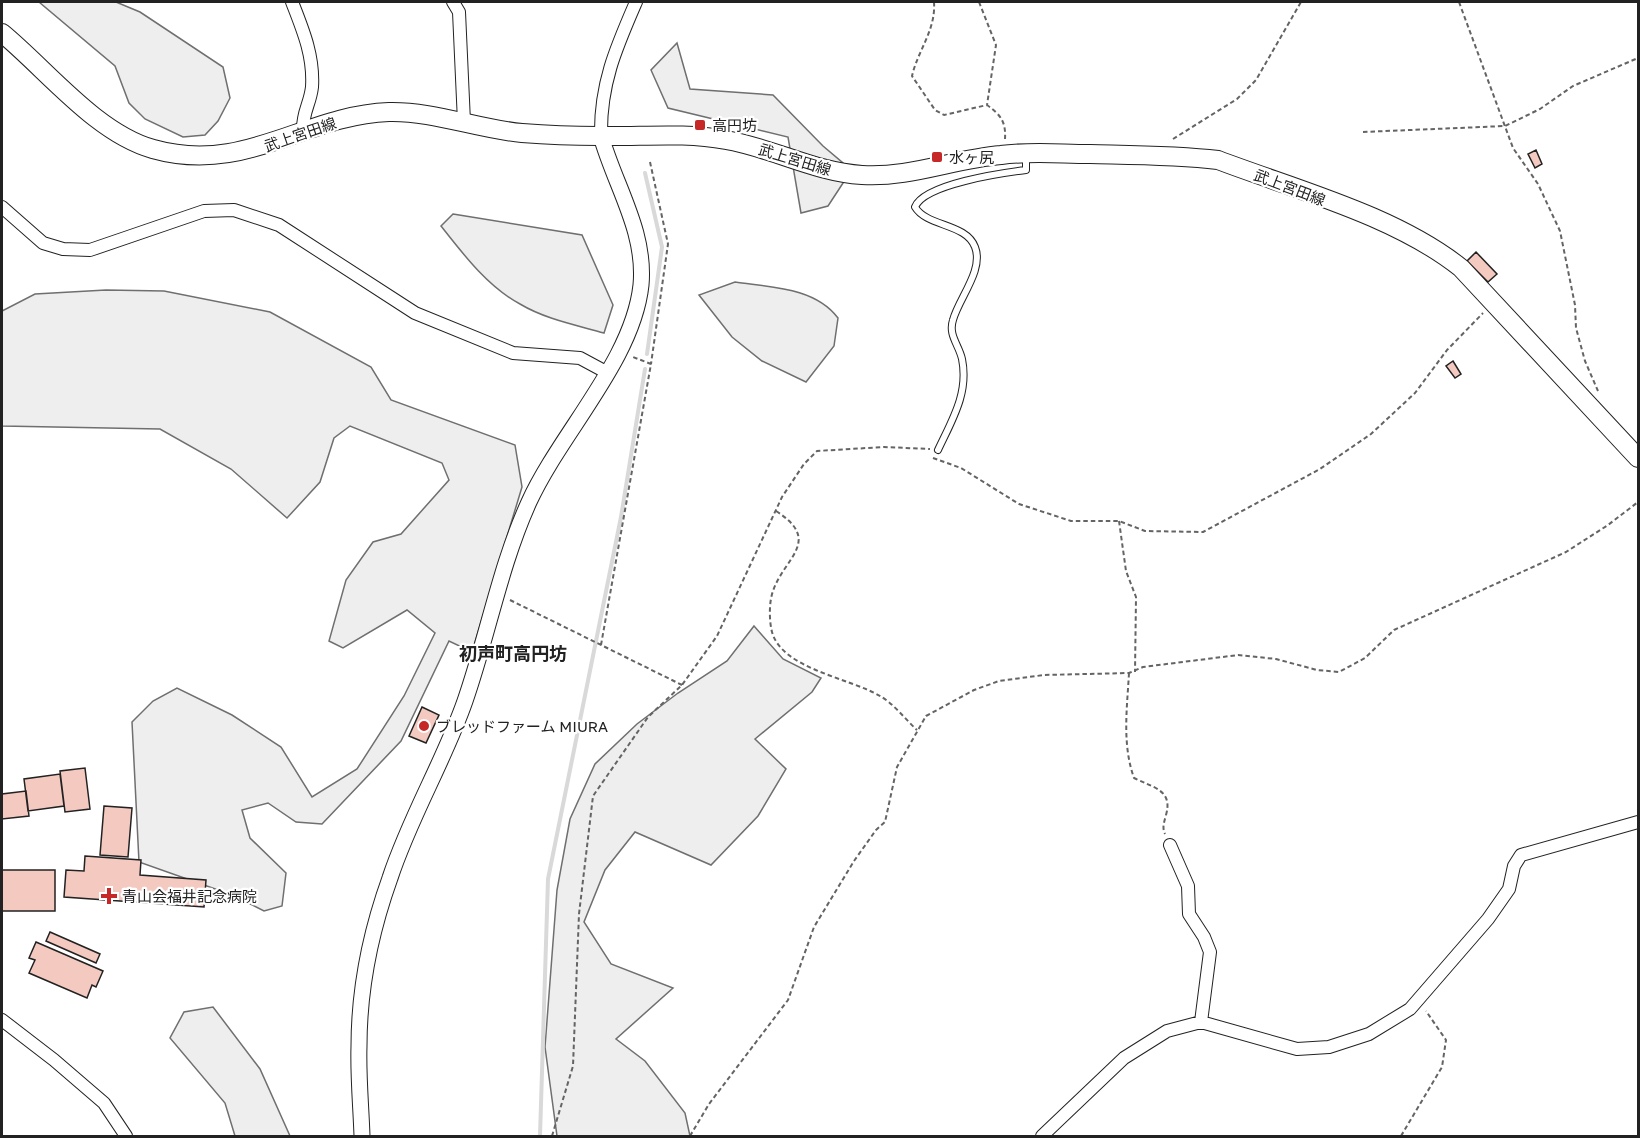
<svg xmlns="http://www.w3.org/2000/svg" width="1640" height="1138" font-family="'Golos Text','Noto Sans JP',sans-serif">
  <rect width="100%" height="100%" fill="#fff"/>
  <path fill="#eee" stroke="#6f6f6f" stroke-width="1.5" d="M39 2H116L140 12 223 67 230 98 218 121 205 135 183 137 145 119 129 103 115 66Z
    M677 43 690 89 773 95 823 146 843 163 845 180 828 206 801 213 788 137 668 108 651 70Z
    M453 214 582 235 613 305 604 333C576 325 545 319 520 304 488 287 463 254 441 226Z
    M735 282C769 287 815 287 838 318L834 346 806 382 762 361 732 337 699 295Z
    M106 290 164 291 270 312 371 367 391 400 515 445 522 487 472 652 449 641 401 741 322 824 296 822 268 803 242 810 250 838 286 873 282 906 264 911 235 896 139 862 132 722 153 701 177 688 232 715 281 747 312 797 357 769 404 696 435 633 407 610 343 648 329 641 346 580 373 542 401 534 449 480 442 463 350 426 334 438 320 482 287 518 231 469 160 429 2 426V311L35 294Z
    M754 626 783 659 821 678 812 692 755 739 786 769 758 816 711 865 635 832 605 870 584 922 611 964 673 988 616 1039 645 1061 685 1113 690 1136H557L545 1047 557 890 570 819 595 764 637 724 678 693 727 661Z
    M213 1007 260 1069 290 1136H235L225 1103 170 1038 184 1012Z"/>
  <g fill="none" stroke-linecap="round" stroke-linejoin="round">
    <path stroke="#d9d9d9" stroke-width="4" d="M645 173 662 247 647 354
      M540 1136 548 879 621 517 645 369"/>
  </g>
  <path fill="#f3c9c0" stroke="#222" stroke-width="1.5" d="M1536 150 1542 164 1535 168 1528 154Z
    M1476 252 1497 274 1488 282 1467 261Z
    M1453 361 1461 374 1455 378 1446 366Z
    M422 707 439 715 426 743 409 736Z
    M85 768 90 809 65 812 60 771Z
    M60 774 64 806 28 811 24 779Z
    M26 791 29 816 2 819V794Z
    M104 806 132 808 128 857 100 855Z
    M85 856 141 860 140 875 206 880 204 907 64 897 66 870 84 871Z
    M2 870H55V911H2Z
    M50 932 100 954 96 963 46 941Z
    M36 942 103 971 96 987 92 985 87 998 29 973 35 960 29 958Z"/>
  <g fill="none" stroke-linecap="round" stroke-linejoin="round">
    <g stroke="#222" stroke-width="8">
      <path id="service" d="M938 450C952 420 969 393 962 359 959 345 948 335 953 320 959 298 984 270 975 247 966 223 927 227 915 207 924 184 1002 173 1026 170V154"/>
    </g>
    <g stroke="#222" stroke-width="14">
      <path id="minor" d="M292 2C303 30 314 56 312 87 310 105 302 112 303 132
        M453 2 459 12 464 122
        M601 136C600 84 616 48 636 2
        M2 207 43 243 63 249 90 250 204 211 234 210 279 225 415 313 513 353 580 358 606 372
        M1170 845 1188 886 1189 914 1204 937 1210 952 1201 1022
        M2 1020 54 1060 104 1103 126 1136
        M1042 1136 1124 1058 1167 1031 1201 1022 1297 1049 1329 1047 1369 1034 1410 1009 1488 919 1509 889 1514 866 1521 855 1638 822"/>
    </g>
    <g stroke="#222" stroke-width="17">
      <path id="tertiary" d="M362 1136C361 1106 358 1076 359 1046 359 989 371 931 390 878 410 817 444 761 465 701 488 635 500 566 529 502 561 432 633 360 641 285 646 231 615 186 601 136"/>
    </g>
    <g stroke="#222" stroke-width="20">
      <path id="secondary" d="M2 33C47 70 96 133 153 149 245 175 304 115 389 112 434 111 477 129 522 133 547 135 573 136 599 136 642 137 683 132 726 140 773 148 814 172 862 175 910 178 953 159 1001 155 1030 151 1061 154 1090 154 1133 155 1176 155 1218 160 1297 190 1396 216 1461 268L1638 458"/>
    </g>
    <path stroke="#646464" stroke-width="2" stroke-dasharray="4.5 3" stroke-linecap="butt" d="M934 2C936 30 918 50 912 76L935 110 944 115 987 105C1001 115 1006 122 1005 139
      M979 2 996 45 987 105
      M1459 2 1513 148 1538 184 1560 231 1575 305 1576 328 1585 361 1598 391
      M1363 132 1505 126 1540 109 1573 86 1638 58
      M1173 139 1237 99 1256 80 1301 2
      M650 162 668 244 651 364
      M933 458 961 468 1019 504 1071 521H1119L1145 531 1203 532 1320 469 1371 434 1415 393 1447 350 1483 313
      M776 511C823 541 784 558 773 591 769 602 769 620 772 632 782 669 850 678 880 696 893 703 905 719 917 730
      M1119 521 1126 571 1136 597 1135 672
      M510 600 682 685
      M601 645 651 364 633 357
      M1129 673C1127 709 1122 744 1134 778 1154 788 1173 790 1166 815 1164 823 1162 827 1165 834
      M552 1136 573 1066 579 914 593 796 648 717 682 685 717 636 782 497 804 464 817 451 884 447 930 449
      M690 1136 709 1104 788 1000 814 927 854 861 876 830 885 822 897 767 926 716 974 690 999 681 1044 675 1129 673 1143 667 1238 655 1276 659 1317 670 1339 672 1365 658 1394 630 1566 552 1608 525 1638 502
      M1401 1136 1442 1067 1446 1040 1426 1011"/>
    <use href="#service" stroke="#fff" stroke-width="6"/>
    <use href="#minor" stroke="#fff" stroke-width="12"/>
    <use href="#tertiary" stroke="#fff" stroke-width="15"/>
    <use href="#secondary" stroke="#fff" stroke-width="18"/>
  </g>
  <g fill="#c62828" stroke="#fff" stroke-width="2">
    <rect x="694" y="119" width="12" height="12" rx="3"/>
    <rect x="931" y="151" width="12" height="12" rx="3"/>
    <circle cx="424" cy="726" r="6"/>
    <path d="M106 887h6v6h6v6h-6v6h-6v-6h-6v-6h6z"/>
  </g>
  <g text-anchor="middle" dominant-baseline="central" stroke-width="4.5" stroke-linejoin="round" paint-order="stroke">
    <g font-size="15" fill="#222" stroke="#fff" text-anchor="start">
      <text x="712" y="125">高円坊</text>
      <text x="949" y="157">水ヶ尻</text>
      <text x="436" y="726">ブレッドファーム MIURA</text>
      <text x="122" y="896">青山会福井記念病院</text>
    </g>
    <g font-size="15" fill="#222" stroke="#fff">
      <text transform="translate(300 134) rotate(-19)">武上宮田線</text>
      <text transform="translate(795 159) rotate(17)">武上宮田線</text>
      <text transform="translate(1290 187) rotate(21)">武上宮田線</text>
    </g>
    <g font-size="18" font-weight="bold" fill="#222" stroke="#fff">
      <text x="513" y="653">初声町高円坊</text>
    </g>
  </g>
  <rect width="1640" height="1138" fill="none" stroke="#222222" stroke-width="6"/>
</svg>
